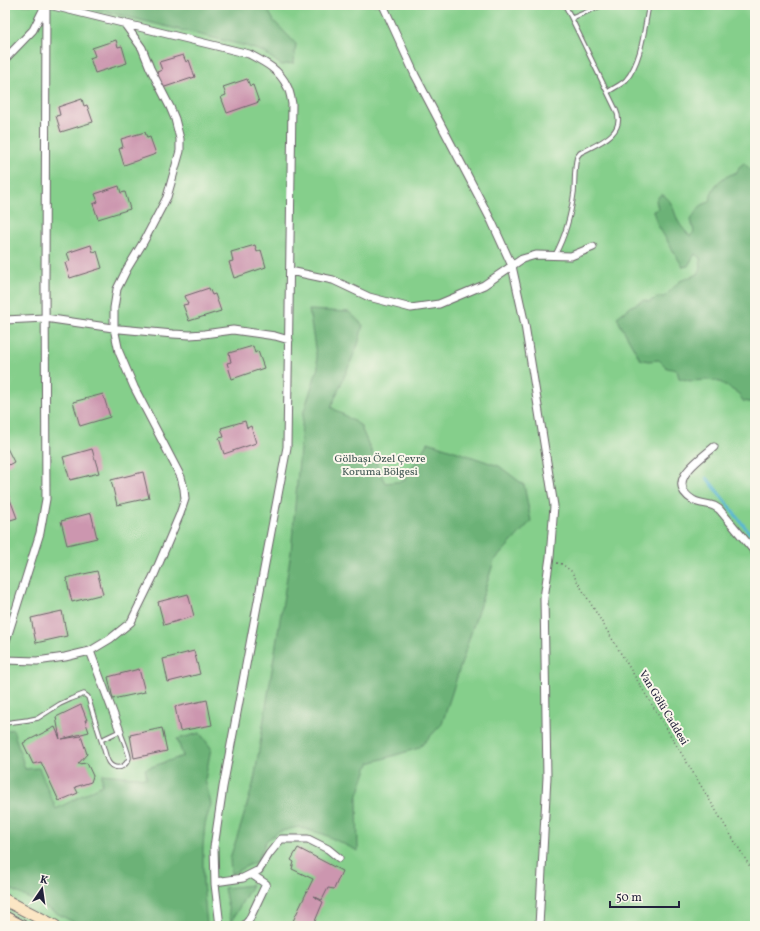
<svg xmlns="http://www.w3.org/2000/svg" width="760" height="931" font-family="Vollkorn,serif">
  <rect width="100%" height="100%" fill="#fbf7ec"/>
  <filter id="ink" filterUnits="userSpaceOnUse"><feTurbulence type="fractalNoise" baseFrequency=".025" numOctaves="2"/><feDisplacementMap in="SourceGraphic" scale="8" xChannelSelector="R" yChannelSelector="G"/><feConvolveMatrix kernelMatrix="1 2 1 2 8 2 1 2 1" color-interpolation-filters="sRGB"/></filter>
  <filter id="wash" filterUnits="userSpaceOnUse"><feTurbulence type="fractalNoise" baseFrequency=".012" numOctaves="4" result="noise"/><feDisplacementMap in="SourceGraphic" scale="16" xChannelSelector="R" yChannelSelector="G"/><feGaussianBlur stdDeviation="0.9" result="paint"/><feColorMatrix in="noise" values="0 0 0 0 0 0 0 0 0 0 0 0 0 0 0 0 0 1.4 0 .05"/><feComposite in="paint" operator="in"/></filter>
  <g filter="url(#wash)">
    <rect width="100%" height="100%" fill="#f1dbbc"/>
    <path fill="#85cf8b" stroke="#547863" d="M5 5H755V926H5Z"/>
    <path fill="#6cb277" stroke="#476a59" d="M79 5H265L274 21 296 44 294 63 281 65 264 52 246 46Z
      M744 163 755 174V403L743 401 739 394 720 382 708 380 690 381 679 378 677 370 667 368 659 360 648 361 640 359 620 324 617 317 632 306 644 300 649 302 658 297H664L680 281 698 274 701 268 700 258 695 254 688 266 683 267 657 224 653 211 658 209 656 200 661 194C672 198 674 212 678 221 681 227 686 232 690 236L694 232 691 220C697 210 698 205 710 202 712 184 721 178 737 172L739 167Z
      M309 310 349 312 363 325 358 345 331 407 360 425 385 483 404 481 428 442 499 466 524 485 531 521 494 561 442 724 419 748 369 763 357 798 358 851 323 834 298 827 278 832 266 841 257 861 231 874 230 858 241 825 254 781 291 552 303 414 318 367Z
      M13 729 25 769 39 768 56 809 102 785V774L147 778 145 769 183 756 177 739 200 733 211 748 205 780 211 804 205 824 203 847V883L207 926H81L5 886V731Z
      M252 885 231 922 224 888Z"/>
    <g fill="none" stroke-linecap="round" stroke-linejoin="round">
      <path stroke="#56b5d5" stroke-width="3" d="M707 478 755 540"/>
    </g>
    <g id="blocks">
      <path fill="#cc96af" d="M116 40 118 47 122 46 127 63 95 73 90 58 95 56 92 48Z
        M183 55 186 62 189 60 195 77 162 88 157 72 162 70 159 62Z
        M247 79 250 86 253 85 259 102 227 113 221 97 226 95 223 87Z
        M5 84 8 85 6 93H5Z
        M82 99 84 106 87 105 93 122 61 132 56 116 60 115 58 107Z
        M145 132 147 138 150 137 156 154 124 165 119 149 123 147 121 139Z
        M119 186 121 193 125 192 130 209 98 219 93 204 98 202 95 194Z
        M91 245 93 252 97 251 102 268 70 278 65 263 70 261 67 253Z
        M255 245 257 252 261 250 266 267 234 278 229 262 233 261 231 252Z
        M209 288 212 295 215 294 221 311 189 321 183 305 188 304 185 296Z
        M253 346 255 353 258 351 264 368 232 379 227 363 231 362 229 353Z
        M103 394 110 417 80 426 73 402Z
        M5 399 10 406 5 410Z
        M245 421 247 428 251 426 256 443 224 454 219 438 224 437 221 428Z
        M5 444 14 462 5 467Z
        M92 449 99 473 70 480 63 457Z
        M143 472 149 498 117 505 111 480Z
        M8 494 17 518 7 521H5V496Z
        M91 513 97 538 67 545 61 521Z
        M97 571 103 594 72 602 66 578Z
        M188 594 194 616 164 625 158 602Z
        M62 611 67 636 36 643 31 618Z
        M194 651 200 674 168 682 163 659Z
        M139 669 145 692 113 699 108 677Z
        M207 700 212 725 180 731 175 707Z
        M81 705 87 720H85L89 732 62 739 81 736 87 754 78 764 87 763 93 776 91 782 75 787 78 793 59 801 41 762 33 764 23 743 55 727 60 739 56 717Z
        M162 728 167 751 134 758 130 735Z
        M298 848 342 871 334 889 328 888 322 900 313 896 323 902 313 926H302L293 921 313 879 292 869 294 862 291 860Z"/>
    </g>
  </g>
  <g filter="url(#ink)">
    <use href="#blocks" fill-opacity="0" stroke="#6a6368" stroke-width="1"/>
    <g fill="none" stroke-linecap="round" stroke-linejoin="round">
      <g stroke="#6a6368" stroke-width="5.5">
        <path id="lane" d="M572 18 603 5
          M608 92C613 88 621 85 626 80 642 61 644 29 649 5
          M555 255C566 235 571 215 574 192 575 181 574 168 577 157L580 153C597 144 627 134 616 110L565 5
          M5 723 28 720 38 718 60 704 71 699 84 694 88 697C93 714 98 730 103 746 105 751 106 759 109 763 112 767 117 768 121 767 124 766 128 762 129 758 129 753 122 737 120 731L101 740"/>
      </g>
      <g stroke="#6a6368" stroke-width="9">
        <path id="street" d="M49 5 249 54C264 62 279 69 287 86 290 91 291 98 292 104L287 447 223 787 214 847 215 884 220 926
          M383 5 415 75 492 222 512 266 525 325 554 506 550 557 544 598 547 777 539 926
          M5 59 33 30 45 6
          M290 271 333 280 369 297 411 308 439 304 484 285 522 259 536 255 571 256 593 247
          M5 320 45 318 120 329 173 334 190 335 204 334 233 330 275 336 289 340
          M714 447C699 460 664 482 693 500 699 504 707 503 714 506 716 507 717 508 719 509L755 552
          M5 644 40 533 46 499 45 284 46 5
          M90 651 120 731
          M5 660 37 661 65 657 90 651 110 639 131 622 154 575 180 514 185 499 184 489 181 477 134 387 119 352 114 328V308L117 289 127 269 144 241 167 197 180 151V139L175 119 170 107 150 68 142 48 124 23
          M215 882 243 878 259 870 269 854 281 839H308L328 849 339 858
          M244 926 249 920 266 884 251 874"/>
      </g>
      <g stroke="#6a6368" stroke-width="13">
        <path id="secondary" d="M5 900 55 926
          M5 917 22 926"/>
      </g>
      <path stroke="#6a6368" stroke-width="1.5" stroke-dasharray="1 3" stroke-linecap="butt" d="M557 563 562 564 571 571 755 875"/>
      <use href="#lane" stroke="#fff" stroke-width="3.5"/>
      <use href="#street" stroke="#fff" stroke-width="7"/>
      <use href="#secondary" stroke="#fbe6c4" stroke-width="11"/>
    </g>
  </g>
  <g text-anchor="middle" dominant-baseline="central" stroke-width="4" stroke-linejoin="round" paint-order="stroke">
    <g font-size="11" fill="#405653" stroke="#fbf7ec">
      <text x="380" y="459">Gölbaşı Özel Çevre<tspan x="380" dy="13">Koruma Bölgesi</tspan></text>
    </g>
    <g font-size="11" fill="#22223b" stroke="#fbf7ec">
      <text transform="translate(663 708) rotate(59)">Van Gölü Caddesi</text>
    </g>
  </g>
  <rect width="760" height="931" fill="none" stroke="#fbf7ec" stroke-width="20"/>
  <g transform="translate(42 889) rotate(13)" stroke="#fbf7ec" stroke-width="3" paint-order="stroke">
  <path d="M0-3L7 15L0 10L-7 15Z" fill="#22223b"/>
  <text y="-6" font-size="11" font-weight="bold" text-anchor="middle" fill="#22223b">K</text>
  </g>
  <path d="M610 901v6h69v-6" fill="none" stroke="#22223b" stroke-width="2"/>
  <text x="616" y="901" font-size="12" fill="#22223b" stroke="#fbf7ec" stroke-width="3" paint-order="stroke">50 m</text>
</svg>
